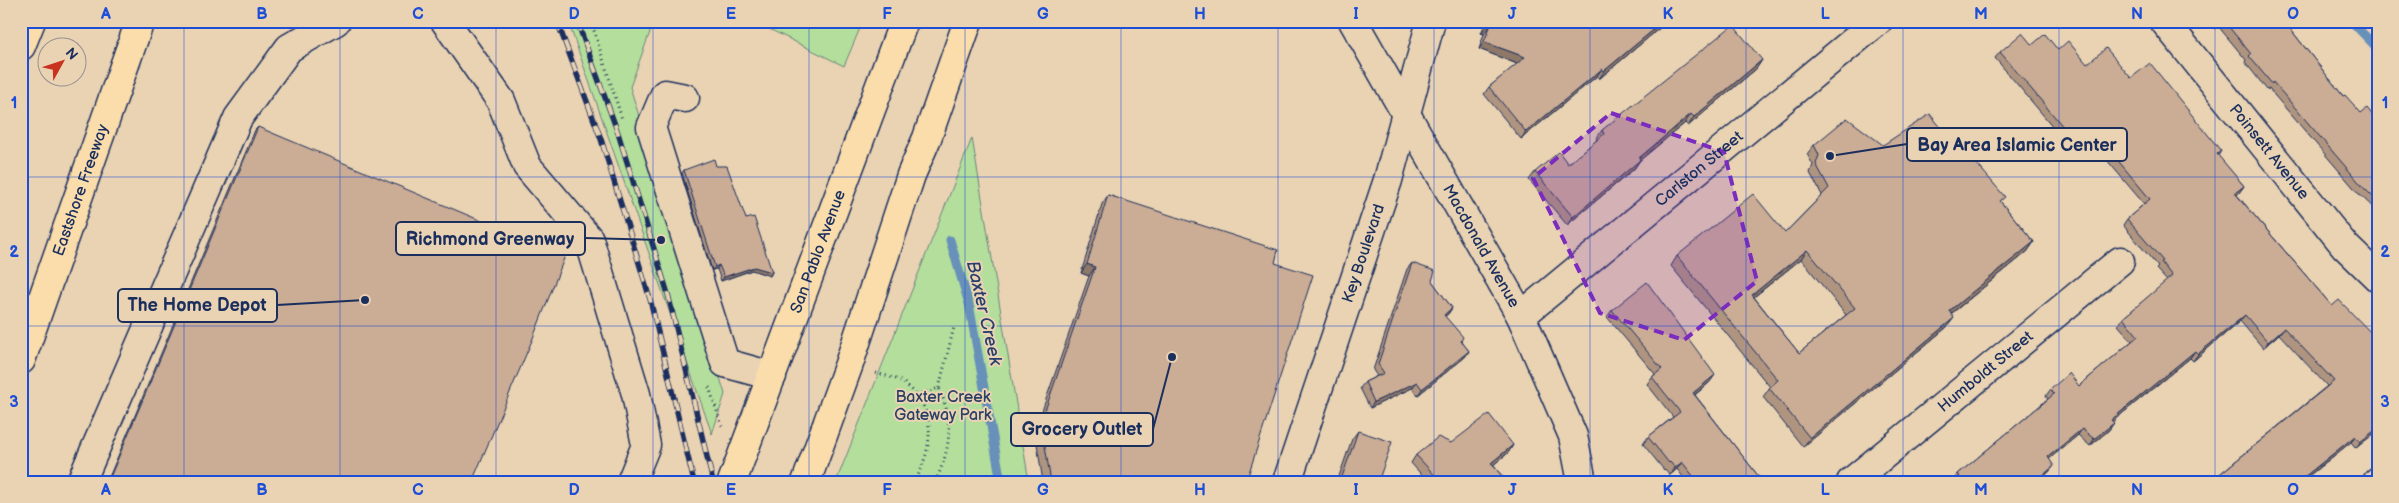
<svg xmlns="http://www.w3.org/2000/svg" width="2399" height="503" font-family="'Balsamiq Sans',sans-serif">
  <rect width="100%" height="100%" fill="#ead3b3"/>
  <filter id="ink" filterUnits="userSpaceOnUse"><feTurbulence type="fractalNoise" baseFrequency=".02" numOctaves="2"/><feDisplacementMap in="SourceGraphic" scale="10" xChannelSelector="R" yChannelSelector="G"/><feConvolveMatrix kernelMatrix="1 2 1 2 8 2 1 2 1" color-interpolation-filters="sRGB"/></filter>
  <g filter="url(#ink)">
    <path fill="#b4de9b" stroke="#68867c" d="M568 21H654L630 87 725 394 712 434Z
      M753 21H863L844 66Z
      M972 138 1029 482H836Z"/>
    <g fill="none" stroke-linecap="round" stroke-linejoin="round">
      <path stroke="#6791ba" stroke-width="9" d="M2351 21 2378 49
        M950 240 969 304 1001 482"/>
      <g stroke="#1b2f5e" stroke-width="31">
        <g id="minor">
          <path d="M445 21 501 101 527 166 589 239 636 394 646 445 631 482"/>
          <path id="s1" d="M1353 21 1521 316 1573 436 1582 482"/>
          <path id="s2" d="M2164 21 2345 246 2378 278"/>
          <path d="M685 98 665 94 651 127 725 363 772 376"/>
          <path id="s3" d="M1521 316 1878 21"/>
          <path d="M81 482 238 118 289 48 336 21"/>
          <path id="s4" d="M1287 482 1388 180 1431 21"/>
          <path id="s5" d="M1851 482 2120 261"/>
          <path d="M2377 482 2378 481"/>
        </g>
      </g>
      <g stroke="#1b2f5e" stroke-width="31">
        <g id="major">
          <path id="s6" d="M732 482 904 21"/>
          <path d="M806 482 849 364 911 175 927 138 968 21"/>
        </g>
      </g>
      <g stroke="#1b2f5e" stroke-width="31">
        <g id="highway">
          <path d="M21 46 31 21"/>
          <path id="s7" d="M21 360 140 21"/>
        </g>
      </g>
      <path stroke="#1b2f5e" stroke-width="3" stroke-dasharray="1 4" stroke-linecap="butt" d="M591 21 622 119
        M876 373C885 376 898 378 905 384 939 411 932 448 915 482
        M709 387 722 426
        M939 388 954 327
        M916 395 939 388C954 422 951 449 935 482"/>
      <use href="#minor" stroke="#ead3b3" stroke-width="28"/>
      <use href="#major" stroke="#fbddab" stroke-width="28"/>
      <use href="#highway" stroke="#fbddab" stroke-width="28"/>
      <g stroke="#1b2f5e" stroke-width="5.5">
        <path id="rail" d="M557 21 601 139 650 299 694 482
          M577 21 618 133 668 294 713 482"/>
      </g>
      <use href="#rail" stroke="#ead3b3" stroke-width="4" stroke-dasharray="11" stroke-linecap="butt"/>
    </g>
    <path fill="#af9480" stroke="#1b2f5e" fill-rule="evenodd" d="M1486 21H1606L1609 24 1668 21 1599 79 1597 76 1521 139 1484 94 1489 87 1517 64 1479 49 1484 34 1481 33Z
      M2208 21H2284L2343 96 2361 113 2378 122V212L2359 194 2269 89 2267 90 2245 62 2246 60 2218 26 2215 29Z
      M2032 45 2058 50 2087 64 2131 78 2221 151 2218 156 2244 186 2237 195 2332 306 2378 340V418L2376 420V432L2356 448 2351 442 2301 482H2210L2327 386 2279 334 2263 348 2240 321 2193 361 2190 358 2113 421 2109 430 2090 446 2078 435 2049 459V472L2038 482H1953L1954 481 1953 480 1958 474 2048 399 2046 396 2050 390 2079 386 2132 341 2118 325 2123 318 2167 281 2156 269 2158 267 2123 225 2127 219 2144 204 2090 140 2069 158 2055 141 2059 134 1995 58 2000 52Z
      M1762 60 1756 69 1688 126 1685 123 1640 160 1634 169 1567 225 1529 180 1535 172 1568 164 1597 140 1596 139 1602 130Z
      M258 127 472 482H107L255 130Z
      M1814 145H1883L2001 202 2034 242 2027 252 1951 314 1947 327 1803 447 1763 397 1770 387 1671 266 1677 256 1785 233 1822 195 1810 173 1813 165 1807 154ZM1801 259 1846 315 1799 353 1754 297Z
      M716 166 746 219 772 272 770 276 752 270 721 281 717 269 712 270 682 173 684 170Z
      M1108 195 1275 263 1246 482H1043L1035 431 1089 276 1081 273 1102 204Z
      M1412 263 1432 281 1452 308 1448 314 1445 317 1461 341 1469 351 1465 357 1418 395 1412 388 1370 408 1360 388 1365 382 1377 376 1373 370 1407 269Z
      M1612 310 1710 382 1695 395 1763 482H1687L1677 469 1670 475 1665 469 1664 470 1643 444 1648 437 1673 417 1647 384 1652 377 1655 374 1607 317Z
      M1358 431 1378 482H1337L1352 439Z
      M1451 443 1513 445 1508 453 1493 465 1507 482H1428L1411 463 1416 455Z"/>
    <path fill="#8e7868" stroke="#1b2f5e" d="M1664 21H1668L1599 79 1604 71Z
      M1487 26 1490 27 1484 34 1481 33Z
      M1484 42 1525 57 1520 65 1479 49Z
      M1762 60 1756 69 1688 126 1694 117Z
      M1602 69 1597 76 1521 139 1526 132Z
      M1691 114 1685 123 1638 162 1640 160 1634 169 1567 225 1573 217 1639 158Z
      M2095 133 2090 140 2069 158 2073 152Z
      M2244 186 2239 193 2231 200 2235 193Z
      M2034 242 2027 252 1942 321 1949 311Z
      M1807 250 1801 259 1745 304 1752 295Z
      M1087 264 1095 267 1089 276 1081 273Z
      M719 265 717 269 712 270 715 267Z
      M754 267 772 272 770 276 752 270 721 281 724 277Z
      M1452 308 1448 314 1440 321 1444 315Z
      M2245 315 2240 321 2193 361 2198 354Z
      M1954 318 1947 327 1803 447 1810 438Z
      M2284 328 2279 334 2263 348 2268 342Z
      M1469 351 1465 357 1418 395 1422 389Z
      M2195 351 2190 358 2107 426 2111 420Z
      M1715 375 1710 382 1688 400 1693 393Z
      M1417 382 1412 388 1370 408 1374 402Z
      M2114 423 2109 430 2090 446 2094 439Z
      M2378 428V429L2376 432 2356 448 2360 442Z
      M2082 429 2078 435 2043 464 2048 457Z
      M2355 436 2351 442 2301 482H2298Z
      M1513 445 1508 453 1486 471 1491 463Z
      M1682 462 1677 469 1670 475 1675 468Z
      M2054 466 2049 472 2038 482H2035Z
      M1342 477 1350 479 1348 482H1338Z"/>
    <path fill="#cbac95" stroke="#1b2f5e" fill-rule="evenodd" d="M1488 21H1606L1609 24 1612 21H1664L1604 71 1602 69 1526 132 1489 87 1525 57 1484 42 1490 27 1487 26Z
      M2224 21H2284L2343 96 2345 95 2361 113 2367 108 2378 122V202L2363 187 2273 82 2272 84 2249 56 2251 54Z
      M1733 25 1762 60 1694 117 1691 114 1639 158 1640 160 1573 217 1535 172 1559 152 1568 164 1604 134 1602 130Z
      M2022 33 2032 45 2045 34 2058 50 2068 41 2087 64 2106 48 2131 78 2150 63 2221 151 2217 154 2244 186 2235 193 2332 306 2339 300 2378 340V416L2375 418 2378 422V428L2360 442 2355 436 2298 482H2210L2334 381 2284 328 2268 342 2245 315 2198 354 2195 351 2111 420 2114 423 2094 439 2082 429 2048 457 2054 466 2035 482H1953L1960 476 1958 474 2054 394 2050 390 2069 373 2079 386 2138 336 2123 318 2172 276 2161 262 2163 261 2127 219 2150 199 2095 133 2073 152 2059 134 2065 129 2000 52Z
      M1930 114 1967 160 1971 157 2005 197 2000 201 2034 242 1949 311 1954 318 1810 438 1769 388 1778 380 1677 256 1753 194 1785 233 1829 188 1816 164 1819 155 1814 145 1847 118 1883 145ZM1807 250 1855 308 1799 353 1752 295Z
      M258 127 565 256 533 338 472 482H108Z
      M714 159 716 166H727L746 219 754 217 772 272 754 267 724 277 719 265 715 267 684 170Z
      M1108 195 1278 250 1275 263 1313 275 1246 482H1051L1041 422 1095 267 1087 264Z
      M1412 263 1435 271 1432 281 1452 308 1444 315 1463 337 1461 341 1469 351 1422 389 1417 382 1374 402 1365 382 1384 373 1378 364Z
      M1647 282 1715 375 1693 393 1763 482H1698L1682 462 1675 468 1670 462 1669 463 1648 437 1680 412 1652 377 1662 369 1612 310Z
      M1489 414 1513 445 1491 463 1507 482H1441L1416 455 1438 437 1451 443Z
      M1358 431 1392 442 1378 482H1349L1350 479 1342 477Z"/>
  </g>
  <path fill="#7b2cbf" fill-opacity="0.2" stroke="#7b2cbf" stroke-width="4" stroke-dasharray="10 6" stroke-linejoin="round" d="M1611 113 1724 152 1757 281 1684 340 1600 313 1533 178Z"/>
  <path fill="none" stroke="#1d4ed8" stroke-width="1" stroke-opacity="0.55" d="M184 21V482M340 21V482M496 21V482M653 21V482M809 21V482M965 21V482M1121 21V482M1278 21V482M1434 21V482M1590 21V482M1746 21V482M1903 21V482M2059 21V482M2215 21V482M21 177H2378M21 326H2378"/>
  <g text-anchor="middle" dominant-baseline="central" stroke-width="4" stroke-linejoin="round" paint-order="stroke">
    <g font-size="16" fill="#1b2f5e" stroke="#ead3b3">
      <text stroke="none"><textPath href="#s2" startOffset="168">Poinsett Avenue</textPath></text>
      <text stroke="none"><textPath href="#s3" startOffset="231">Carlston Street</textPath></text>
      <text stroke="none"><textPath href="#s7" startOffset="180">Eastshore Freeway</textPath></text>
      <text stroke="none"><textPath href="#s1" startOffset="259">Macdonald Avenue</textPath></text>
      <text stroke="none"><textPath href="#s6" startOffset="246">San Pablo Avenue</textPath></text>
      <text stroke="none"><textPath href="#s4" startOffset="241">Key Boulevard</textPath></text>
      <text stroke="none"><textPath href="#s5" startOffset="174">Humboldt Street</textPath></text>
    </g>
    <g font-size="16" fill="#2a4064" stroke="#ead3b3">
      <text x="943" y="397">Baxter Creek<tspan x="943" dy="18">Gateway Park</tspan></text>
    </g>
    <g font-size="18" font-style="italic" fill="#283f6d" stroke="#ead3b3">
      <text transform="translate(984 313) rotate(77)">Baxter Creek</text>
    </g>
  </g>
  <path fill="none" stroke="#1b2f5e" stroke-width="2" d="M1830 156L1907 144M661 240L585 238M365 300L277 305M1172 357L1153 429"/>
  <g fill="#1b2f5e" stroke="#ead3b3" stroke-width="2">
    <circle cx="1830" cy="156" r="5"/>
    <circle cx="661" cy="240" r="5"/>
    <circle cx="365" cy="300" r="5"/>
    <circle cx="1172" cy="357" r="5"/>
  </g>
  <g fill="#ead3b3" stroke="#1b2f5e" stroke-width="2">
    <rect x="1907" y="128" width="220" height="33" rx="5"/>
    <rect x="396" y="222" width="189" height="33" rx="5"/>
    <rect x="118" y="289" width="159" height="33" rx="5"/>
    <rect x="1011" y="413" width="142" height="33" rx="5"/>
  </g>
  <g font-size="18" text-anchor="middle" font-weight="bold" fill="#1b2f5e">
    <text x="2017" y="151">Bay Area Islamic Center</text>
    <text x="490" y="245">Richmond Greenway</text>
    <text x="197" y="311">The Home Depot</text>
    <text x="1082" y="435">Grocery Outlet</text>
  </g>
  <rect width="2399" height="503" fill="none" stroke="#ead3b3" stroke-width="55"/>
  <g transform="translate(62 62) rotate(50)"><circle r="24" fill="#ead3b3" stroke="#979191"/>
  <path d="M0-4L9 19L0 12L-9 19Z" fill="#c8321e"/>
  <text y="-8" font-size="14" font-weight="bold" text-anchor="middle" fill="#1b2f5e">N</text>
  </g>
  <rect x="28" y="28" width="2344" height="448" fill="none" stroke="#1d4ed8" stroke-width="2"/>
  <g font-size="16" text-anchor="middle" font-weight="bold" fill="#1d4ed8">
    <text x="106" y="19">A</text>
    <text x="262" y="19">B</text>
    <text x="418" y="19">C</text>
    <text x="574" y="19">D</text>
    <text x="731" y="19">E</text>
    <text x="887" y="19">F</text>
    <text x="1043" y="19">G</text>
    <text x="1200" y="19">H</text>
    <text x="1356" y="19">I</text>
    <text x="1512" y="19">J</text>
    <text x="1668" y="19">K</text>
    <text x="1825" y="19">L</text>
    <text x="1981" y="19">M</text>
    <text x="2137" y="19">N</text>
    <text x="2293" y="19">O</text>
    <text x="14" y="108">1</text>
    <text x="2385" y="108">1</text>
    <text x="14" y="257">2</text>
    <text x="2385" y="257">2</text>
    <text x="14" y="407">3</text>
    <text x="2385" y="407">3</text>
    <text x="106" y="495">A</text>
    <text x="262" y="495">B</text>
    <text x="418" y="495">C</text>
    <text x="574" y="495">D</text>
    <text x="731" y="495">E</text>
    <text x="887" y="495">F</text>
    <text x="1043" y="495">G</text>
    <text x="1200" y="495">H</text>
    <text x="1356" y="495">I</text>
    <text x="1512" y="495">J</text>
    <text x="1668" y="495">K</text>
    <text x="1825" y="495">L</text>
    <text x="1981" y="495">M</text>
    <text x="2137" y="495">N</text>
    <text x="2293" y="495">O</text>
  </g>
</svg>
